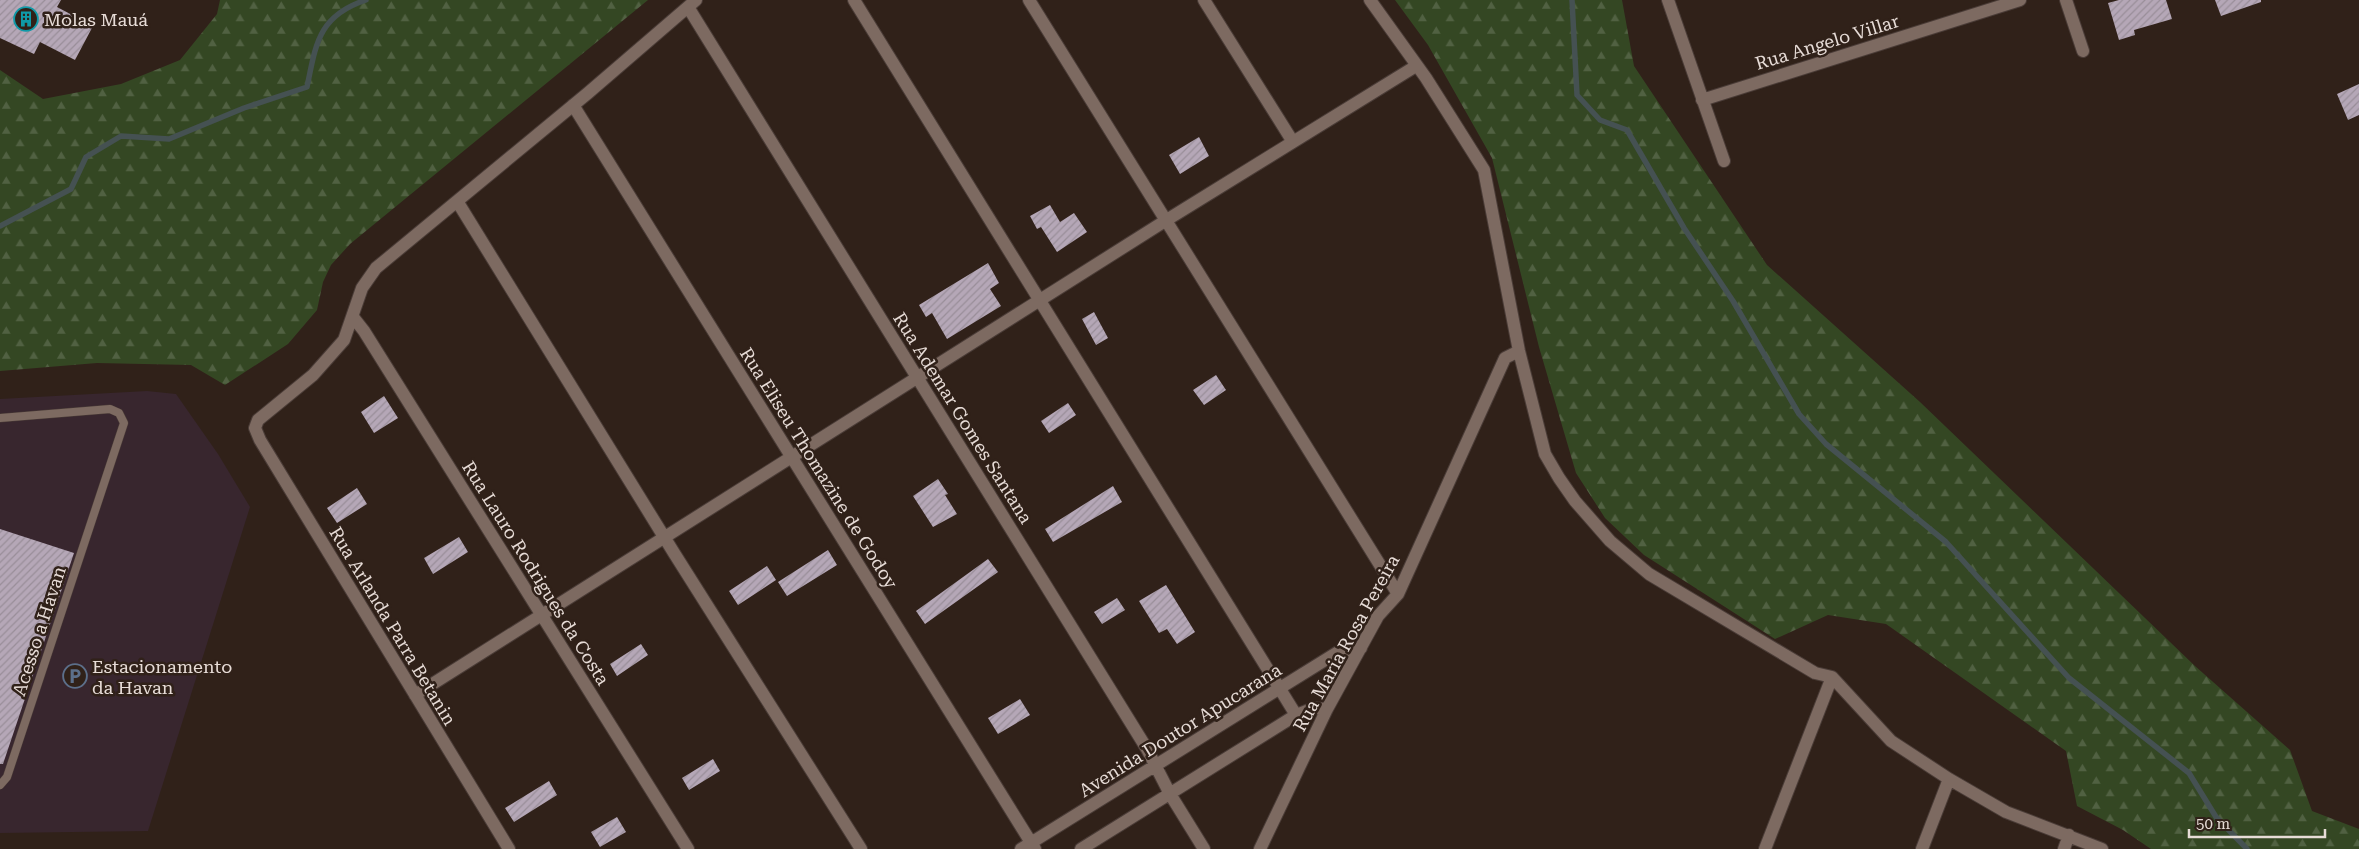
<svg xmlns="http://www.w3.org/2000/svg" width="2359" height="849" font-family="'Roboto Serif',serif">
  <defs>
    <pattern id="forest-firs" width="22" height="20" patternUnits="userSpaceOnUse" patternTransform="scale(1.25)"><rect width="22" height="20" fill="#344723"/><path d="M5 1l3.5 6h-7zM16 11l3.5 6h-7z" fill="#516142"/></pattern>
    <pattern id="building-hatch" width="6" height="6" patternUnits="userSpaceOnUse" patternTransform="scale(1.25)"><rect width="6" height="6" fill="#b5a7b7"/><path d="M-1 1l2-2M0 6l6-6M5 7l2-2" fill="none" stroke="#998e99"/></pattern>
  </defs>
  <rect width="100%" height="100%" fill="#302119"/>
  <path fill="#38262e" d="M147 391 176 394 218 454 250 507 148 831 0 833V399Z"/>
  <path fill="url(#forest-firs)" d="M220 0H648L350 244 331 265 323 282 317 310 288 344 225 385 191 365 97 363 0 371V70L43 99 121 84 180 60 217 14Z
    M1395 0H1622L1634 66 1767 265 1920 402 2195 666 2290 750 2312 811 2359 829V849H2151L2123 830 2077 806 2066 751 1886 624 1828 615 1775 639 1644 555 1605 518 1576 473 1539 347 1492 158 1428 45Z"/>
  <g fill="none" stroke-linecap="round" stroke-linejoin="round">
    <path stroke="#455152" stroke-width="5.5" d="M1572 0 1577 95 1600 120 1627 130 1684 228 1733 301 1799 414 1826 444 1946 542 2069 678 2189 773 2216 817 2247 849
      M0 226 71 189 86 157 121 136 169 139 244 108 307 87C316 44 318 16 366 0"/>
  </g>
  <path fill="url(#building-hatch)" d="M0 0H61L57 7 93 26 75 60 40 42 34 54 0 38Z
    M2119 0H2166L2172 19 2134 30 2135 35 2119 40 2108 3Z
    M2215 0H2261V2L2221 16Z
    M2359 84V115L2348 120 2337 94Z
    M1199 137 1209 156 1180 174 1169 155Z
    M1050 205 1060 222 1074 213 1087 232 1057 252 1041 227 1037 229 1030 216Z
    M988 263 999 283 990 289 1001 306 947 339 932 313 926 317 919 305Z
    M1094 312 1108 338 1096 345 1082 319Z
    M1216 375 1226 390 1204 405 1193 390Z
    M384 396 398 418 374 433 361 412Z
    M1068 403 1076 415 1049 433 1041 421Z
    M938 479 948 494 945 495 957 514 933 527 913 496Z
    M1113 486 1122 502 1053 542 1045 529Z
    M357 488 367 504 337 523 327 508Z
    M0 529 74 553 3 764H0Z
    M459 537 468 552 433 574 424 558Z
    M828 550 837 565 787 596 778 582Z
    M988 559 998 572 925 624 916 611Z
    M767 566 776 580 738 605 729 591Z
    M1166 585 1195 632 1177 644 1167 629 1159 633 1139 601Z
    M1117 598 1125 610 1102 624 1094 612Z
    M641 644 648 655 617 676 610 664Z
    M1020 699 1030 715 998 734 988 718Z
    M713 759 720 771 689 790 682 778Z
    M549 781 557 795 514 822 505 808Z
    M617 817 626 832 600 847 591 832Z"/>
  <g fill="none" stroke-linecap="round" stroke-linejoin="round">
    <g stroke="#4a3c37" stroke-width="9">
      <path id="lane" d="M0 418 110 409 119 413 124 423 7 777 0 785"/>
    </g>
    <g stroke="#4a3c37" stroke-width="14">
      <path id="street" d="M854 0 1296 715
        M1029 0 1398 594
        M1204 0 1293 142
        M1370 0 1426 78 1484 170 1519 351 1545 454 1559 478 1575 501 1610 541 1649 574 1815 673 1832 677 1891 741 1949 779 2006 812 2102 849
        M1668 0 1724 161
        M2066 0 2083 51
        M688 7 1147 749 1170 794 1204 849
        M1702 100 2020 0
        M573 105 1035 849
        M457 201 674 553 861 849
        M353 317 364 331 688 849
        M415 695 1165 221 1416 66
        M509 849 260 440 255 428 258 420 313 375 344 340 362 288 376 268 588 93 696 0
        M1021 849 1338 652 1361 648
        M1081 849 1296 715 1314 708 1327 709
        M1260 849 1327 709 1378 616 1398 594 1505 358 1519 351
        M1765 849 1832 677
        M1922 849 1949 779
        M2064 849 2069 835"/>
    </g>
    <use href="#lane" stroke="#7d6a61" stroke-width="8"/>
    <use href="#street" stroke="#7d6a61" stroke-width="12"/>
  </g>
  <defs>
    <g id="building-ring" transform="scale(1.25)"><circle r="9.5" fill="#302119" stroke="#0f9aa8" stroke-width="1.5"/><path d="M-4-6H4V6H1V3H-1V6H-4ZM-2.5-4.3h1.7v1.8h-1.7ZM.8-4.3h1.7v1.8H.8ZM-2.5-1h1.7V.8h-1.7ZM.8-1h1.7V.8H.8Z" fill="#0f9aa8"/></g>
    <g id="parking-ring" transform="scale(1.25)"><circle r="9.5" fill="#302119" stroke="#5c6f8a" stroke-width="1.5"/><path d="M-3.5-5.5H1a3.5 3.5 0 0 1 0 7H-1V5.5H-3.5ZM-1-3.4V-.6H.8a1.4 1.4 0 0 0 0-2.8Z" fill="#5c6f8a"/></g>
  </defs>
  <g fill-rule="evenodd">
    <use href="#building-ring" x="26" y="19"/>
    <use href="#parking-ring" x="75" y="676"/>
  </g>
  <g text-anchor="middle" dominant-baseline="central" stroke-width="5" stroke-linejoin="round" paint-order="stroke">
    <g font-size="18" fill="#e7dcd7" stroke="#302119" text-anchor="start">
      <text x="44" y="19">Molas Mauá</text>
      <text x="92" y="666">Estacionamento<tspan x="92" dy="21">da Havan</tspan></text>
    </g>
    <g font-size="18" fill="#e7dcd7" stroke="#302119">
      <text transform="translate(1827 42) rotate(-17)">Rua Angelo Villar</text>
      <text transform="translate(963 418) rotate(58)">Rua Ademar Gomes Santana</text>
      <text transform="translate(819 468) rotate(58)">Rua Eliseu Thomazine de Godoy</text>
      <text transform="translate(536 573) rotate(58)">Rua Lauro Rodrigues da Costa</text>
      <text transform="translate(393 626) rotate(59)">Rua Arlanda Parra Betanin</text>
      <text transform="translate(39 631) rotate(-72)">Acesso a Havan</text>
      <text transform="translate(1346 643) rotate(-61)">Rua Maria Rosa Pereira</text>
      <text transform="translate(1180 730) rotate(-32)">Avenida Doutor Apucarana</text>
    </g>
  </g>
  <path d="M2189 829v8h136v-8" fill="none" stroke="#e7dcd7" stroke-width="2.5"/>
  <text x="2196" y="829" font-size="15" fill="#e7dcd7" stroke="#302119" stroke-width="4" paint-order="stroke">50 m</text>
</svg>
